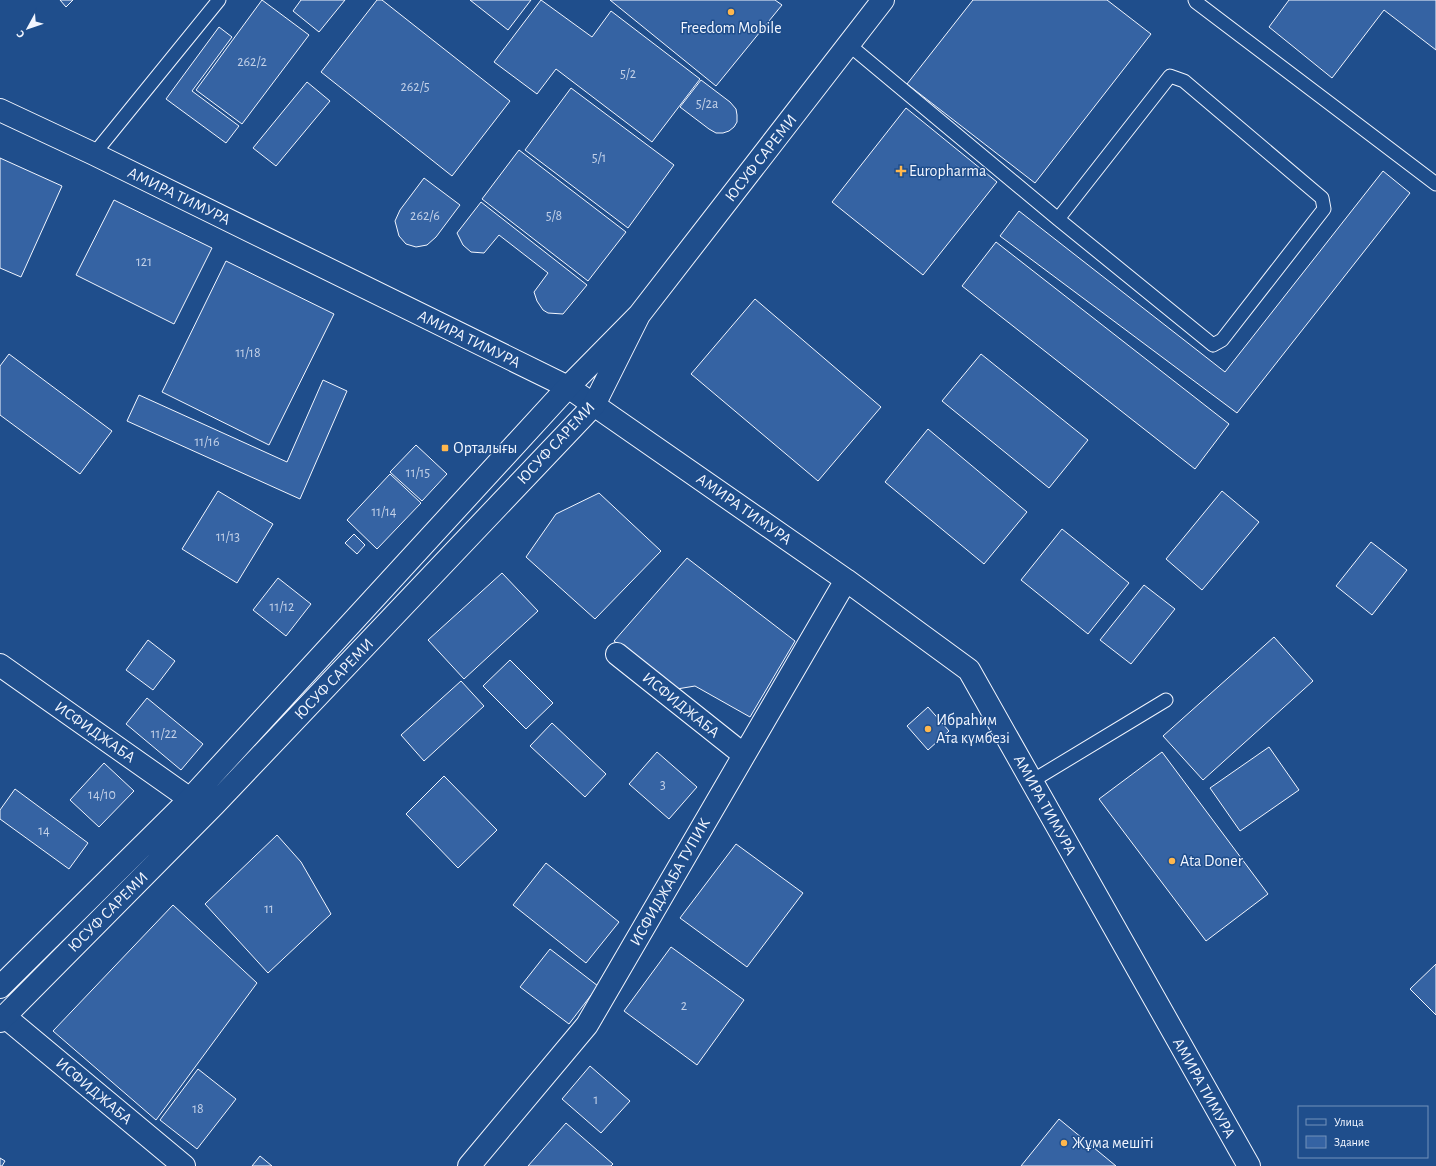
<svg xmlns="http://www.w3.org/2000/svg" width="1436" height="1166" font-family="'Alegreya Sans',sans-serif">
  <rect width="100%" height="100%" fill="#1f4e8c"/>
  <path fill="#3563a3" stroke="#f2f6ff" d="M60 0H73L66 7Z
    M262 0 309 35 242 124 196 90Z
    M301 0H345L319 32 293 11Z
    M377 0H382L510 101 452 176 321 72Z
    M470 0H531L508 30Z
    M541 0 592 37 611 11 700 79 652 142 556 69 537 94 494 62Z
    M610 0H775L782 5 716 86Z
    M973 0H1107L1151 34 1035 183 907 84Z
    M1289 0H1436V50L1384 10 1332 78 1269 27Z
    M219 27 232 37 192 91 239 126 226 143 166 99Z
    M701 80 730 102 736 109 737 115V122L734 127 729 131 723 133H716L709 129 680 107Z
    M307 82 330 101 276 166 253 148Z
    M571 88 674 165 628 228 525 150Z
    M906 108 997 182 923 275 832 202Z
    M519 150 626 232 588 281 482 199Z
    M0 158 62 186 21 277 0 268Z
    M1383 171 1410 193 1237 413 1000 236 1019 211 1225 372Z
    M424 178 460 205 436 237 427 245 416 247 406 244 399 236 395 221 400 210Z
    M114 200 212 248 174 324 76 275Z
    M481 202 587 285 563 314 548 313 543 310 537 301 534 292 548 273 499 235 484 253 471 252 463 245 457 233Z
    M996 242 1229 424 1195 469 962 286Z
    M226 261 334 314 269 445 162 392Z
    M755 299 881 407 818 481 691 374Z
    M9 354 112 431 80 474 0 415V366Z
    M981 354 1088 440 1049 488 942 401Z
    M323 380 347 391 300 499 127 421 139 395 287 462Z
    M928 429 1027 512 984 564 885 482Z
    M416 445 447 474 422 501 390 472Z
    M390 474 421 503 377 549 347 520Z
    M218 491 273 524 237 583 182 549Z
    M1222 491 1259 522 1202 590 1166 559Z
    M599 493 661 551 595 619 526 557 556 514Z
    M1062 529 1129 583 1088 634 1021 580Z
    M354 534 365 545 357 554 345 543Z
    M1371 542 1407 570 1372 615 1336 586Z
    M687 558 795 641 750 717 695 686 677 689 614 641Z
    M502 573 538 611 464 679 428 640Z
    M278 578 311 604 286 636 253 610Z
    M1144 585 1175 609 1131 664 1100 640Z
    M1274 637 1313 681 1203 780 1163 736Z
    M148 640 175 661 153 690 126 670Z
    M510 660 553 703 526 729 483 686Z
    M461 681 484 706 424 761 401 735Z
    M147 698 203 744 181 770 126 724Z
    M928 707 949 731 928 750 907 726Z
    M552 723 606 774 585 797 530 746Z
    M1269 747 1299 790 1240 831 1210 788Z
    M657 752 697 787 669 819 629 784Z
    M1162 752 1268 894 1206 941 1099 799Z
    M104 763 134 791 99 827 70 800Z
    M444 776 497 830 458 868 406 814Z
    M15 789 88 843 69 869 0 819V810Z
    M277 835 301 862 331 914 268 973 205 904Z
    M736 844 803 893 747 967 680 918Z
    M546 863 619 922 586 963 513 905Z
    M173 905 257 983 156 1120 53 1031Z
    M671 947 744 1000 697 1065 624 1011Z
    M550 949 598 986 569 1024 520 987Z
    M1436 964V1015L1410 989Z
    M590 1066 630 1101 601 1133 562 1099Z
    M198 1069 236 1099 197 1149 160 1120Z
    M1059 1119 1116 1166H1021Z
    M566 1123 613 1164 611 1166H528Z
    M260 1156 272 1166H252Z
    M0 1158 5 1161 2 1166H0Z"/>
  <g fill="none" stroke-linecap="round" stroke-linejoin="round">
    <g stroke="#f2f6ff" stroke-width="15">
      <path id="service" d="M1195 0 1196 2 1436 184
        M848 44 1058 219 1213 345 1222 340 1324 209 1322 198 1184 81 1170 76 1058 219
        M94 154 219 0
        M1032 781 1166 700"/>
    </g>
    <g stroke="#f2f6ff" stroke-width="24">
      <path id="minor" d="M594 405 846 580 969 670 1249 1166
        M617 654 744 755
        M0 665 190 799
        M4 1016 184 1166
        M469 1166 587 1025 846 580"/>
    </g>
    <g stroke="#f2f6ff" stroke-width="24">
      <path id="tertiary" d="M0 110 94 154 568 387 594 405"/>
    </g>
    <g stroke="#f2f6ff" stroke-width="24">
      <path id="secondary" d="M639 315 883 0
        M0 987 190 799 568 387 639 315 594 405 214 805 0 1021"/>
    </g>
    <use href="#service" stroke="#1f4e8c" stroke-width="13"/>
    <use href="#minor" stroke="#1f4e8c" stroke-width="22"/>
    <use href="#tertiary" stroke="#1f4e8c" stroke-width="22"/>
    <use href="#secondary" stroke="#1f4e8c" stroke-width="22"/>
  </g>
  <g fill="#ffb74d" stroke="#1f4e8c" stroke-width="1.5">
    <circle cx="731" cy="12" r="4"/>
    <path d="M899 165h4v4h4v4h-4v4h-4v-4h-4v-4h4z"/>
    <rect x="441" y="444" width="8" height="8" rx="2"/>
    <circle cx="928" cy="729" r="4"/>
    <circle cx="1172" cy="861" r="4"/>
    <circle cx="1064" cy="1143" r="4"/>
  </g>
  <g text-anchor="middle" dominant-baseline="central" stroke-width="3" stroke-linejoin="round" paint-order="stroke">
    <g font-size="14" fill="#c3d1e8">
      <text x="252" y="62">262/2</text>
      <text x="628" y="74">5/2</text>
      <text x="415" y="87">262/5</text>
      <text x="707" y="104">5/2а</text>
      <text x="599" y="158">5/1</text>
      <text x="425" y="216">262/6</text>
      <text x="554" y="216">5/8</text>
      <text x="144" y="262">121</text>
      <text x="248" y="353">11/18</text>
      <text x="207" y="442">11/16</text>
      <text x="418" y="473">11/15</text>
      <text x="384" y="512">11/14</text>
      <text x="228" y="537">11/13</text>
      <text x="282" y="607">11/12</text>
      <text x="164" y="734">11/22</text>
      <text x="663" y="785">3</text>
      <text x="102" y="795">14/10</text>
      <text x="44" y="831">14</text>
      <text x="269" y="909">11</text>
      <text x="684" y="1006">2</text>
      <text x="596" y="1100">1</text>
      <text x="198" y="1109">18</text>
    </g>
    <g font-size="16" fill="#f2f6ff" stroke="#1f4e8c" text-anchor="start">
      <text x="731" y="28" text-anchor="middle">Freedom Mobile</text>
      <text x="909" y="171">Europharma</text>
      <text x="453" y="448">Орталығы</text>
      <text x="936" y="720">Ибраhим<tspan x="936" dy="18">Ата күмбезі</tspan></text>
      <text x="1180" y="861">Ata Doner</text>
      <text x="1072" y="1143">Жұма мешіті</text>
    </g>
    <g font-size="16" fill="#f2f6ff" stroke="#1f4e8c">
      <text transform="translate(761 158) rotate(-52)">ЮСУФ САРЕМИ</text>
      <text transform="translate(179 196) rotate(26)">АМИРА ТИМУРА</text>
      <text transform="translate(469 339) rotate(26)">АМИРА ТИМУРА</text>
      <text transform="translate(556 443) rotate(-47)">ЮСУФ САРЕМИ</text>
      <text transform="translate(744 509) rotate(35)">АМИРА ТИМУРА</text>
      <text transform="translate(334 679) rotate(-46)">ЮСУФ САРЕМИ</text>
      <text transform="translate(681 705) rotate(39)">ИСФИДЖАБА</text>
      <text transform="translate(95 732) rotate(35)">ИСФИДЖАБА</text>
      <text transform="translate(1045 805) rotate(61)">АМИРА ТИМУРА</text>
      <text transform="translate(670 882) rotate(-60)">ИСФИДЖАБА ТУПИК</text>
      <text transform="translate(108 912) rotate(-45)">ЮСУФ САРЕМИ</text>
      <text transform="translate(1204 1088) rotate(61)">АМИРА ТИМУРА</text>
      <text transform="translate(94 1091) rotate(40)">ИСФИДЖАБА</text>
    </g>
  </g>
  <rect x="1298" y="1106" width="130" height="52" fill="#1f4e8c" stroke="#7391ba"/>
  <rect x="1306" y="1119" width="20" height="6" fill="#1f4e8c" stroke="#7391ba"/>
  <text x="1334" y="1126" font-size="12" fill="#f2f6ff">Улица</text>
  <rect x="1306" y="1136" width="20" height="12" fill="#3563a3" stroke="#7391ba"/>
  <text x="1334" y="1146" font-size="12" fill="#f2f6ff">Здание</text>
  <g transform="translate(28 28) rotate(230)" stroke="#1f4e8c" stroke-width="3" paint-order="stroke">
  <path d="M0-3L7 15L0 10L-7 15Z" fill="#f2f6ff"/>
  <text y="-6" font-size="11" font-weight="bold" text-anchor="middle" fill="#f2f6ff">С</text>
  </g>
</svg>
